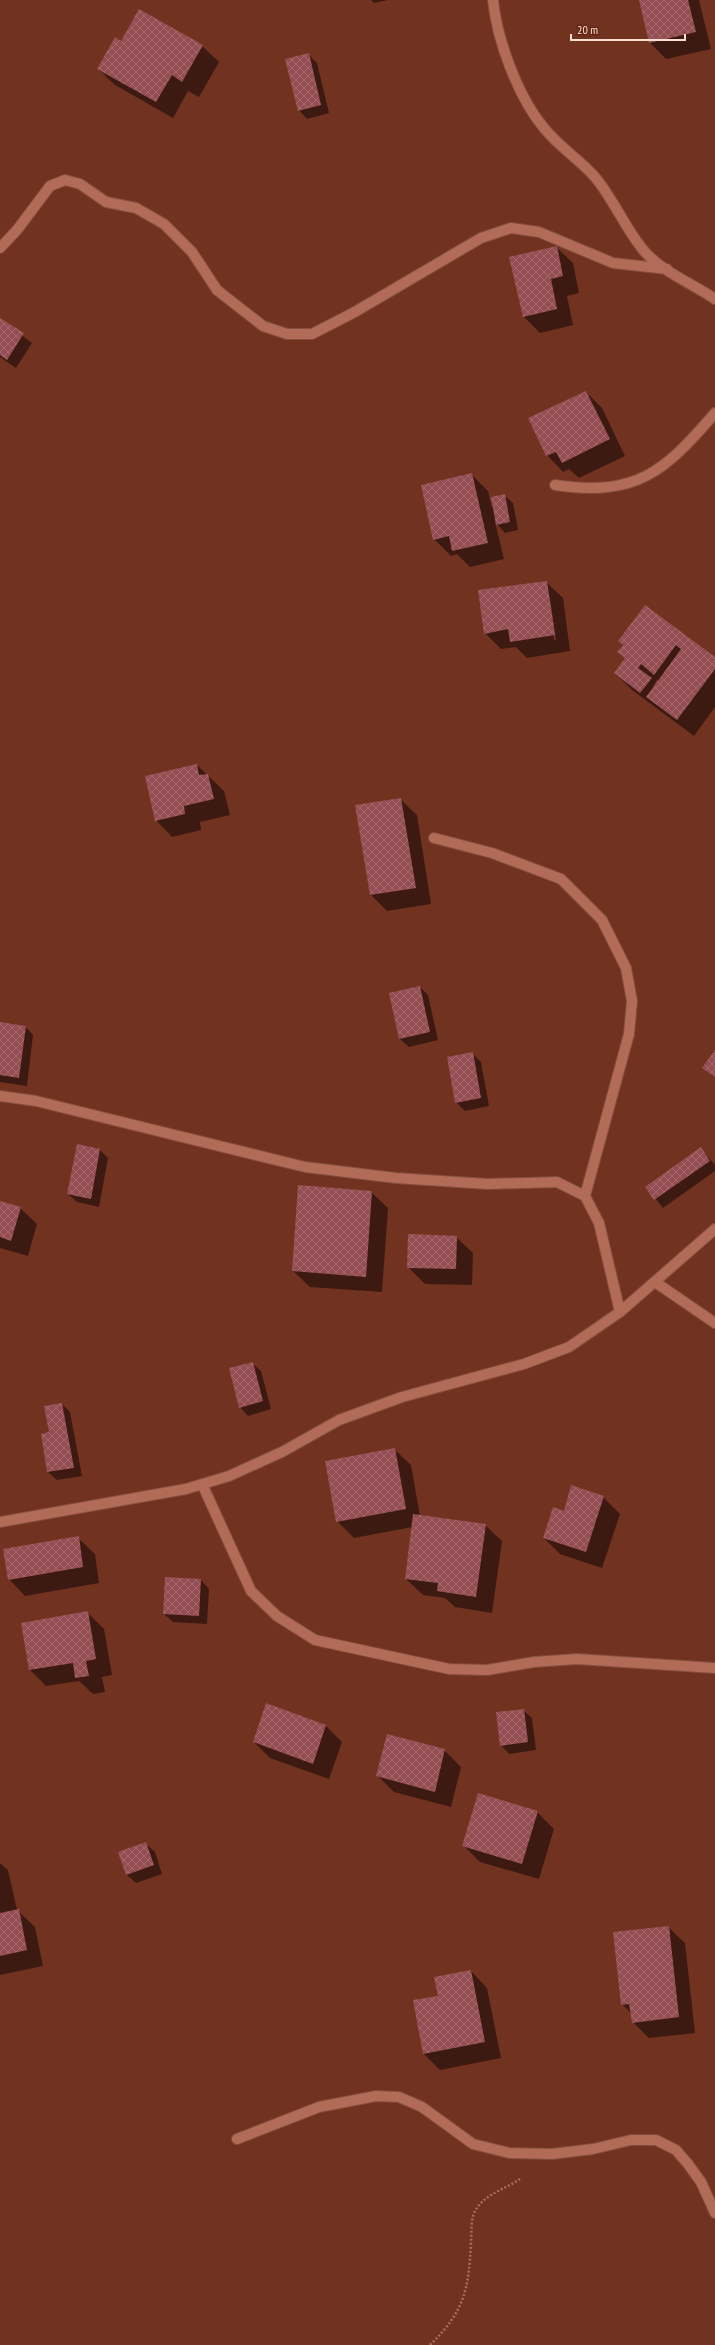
<svg xmlns="http://www.w3.org/2000/svg" width="715" height="2345" font-family="'PT Sans Narrow',sans-serif">
  <defs>
    <pattern id="building-cross-hatch" width="8" height="8" patternUnits="userSpaceOnUse"><rect width="8" height="8" fill="#944e53"/><path d="M0 0l8 8M0 8l8-8" fill="none" stroke="#a4676b"/></pattern>
  </defs>
  <rect width="100%" height="100%" fill="#713220"/>
  <path fill="#0007" fill-rule="evenodd" d="M371 0H388L374 3Z
    M640 0H699L711 49 666 59 650 43Z
    M121 42 202 46 219 62 199 97 188 91 173 118 115 85 98 69Z
    M308 54 317 63 329 113 307 119 299 110Z
    M556 247 573 263 579 293 567 296 573 325 540 333 524 317Z
    M0 319 32 343 16 368 0 357Z
    M586 392 602 408 625 456 579 478 569 469 563 472 547 455Z
    M471 474 488 491 492 508 504 495 513 503 518 530 505 533 495 522 504 559 470 567 457 554 451 556 434 539Z
    M546 582 563 598 570 651 527 658 516 647 501 649 485 633ZM548 599H550L556 640H554Z
    M645 606 715 658V707L694 736 632 690 615 673 626 659 618 652ZM657 680 659 681 655 686 654 685Z
    M197 765 224 791 230 815 200 822 201 830 172 837 156 820Z
    M400 799 417 815 431 904 387 911 371 895Z
    M420 987 428 995 438 1040 409 1047 400 1039 390 994Z
    M0 1023 25 1026 33 1035 27 1086 0 1082Z
    M472 1053 481 1062 489 1106 465 1111 456 1102Z
    M701 1149 715 1165V1171L663 1208 647 1188Z
    M100 1150 108 1158 99 1207 77 1202 68 1194Z
    M371 1192 388 1208 382 1292 310 1287 293 1271Z
    M0 1202 20 1208 37 1224 28 1256 0 1248Z
    M456 1237 473 1253 472 1285 425 1284 408 1267Z
    M252 1363 261 1371 271 1409 248 1416 240 1407Z
    M62 1404 70 1412 82 1476 57 1480 48 1472 50 1433Z
    M394 1449 411 1465 420 1516 485 1525 502 1541 492 1613 455 1607 445 1598 423 1595 406 1579 413 1527 354 1538 337 1521Z
    M603 1497 620 1514 602 1568 560 1554 544 1538Z
    M78 1538 95 1554 99 1583 25 1596 9 1579Z
    M201 1580 209 1589 207 1624 173 1622 164 1614Z
    M88 1613 104 1629 112 1675 102 1677 105 1692 93 1694 79 1681 46 1686 30 1670Z
    M267 1704 326 1726 342 1742 329 1779 270 1758 254 1742Z
    M523 1710 532 1718 536 1750 509 1754 501 1745Z
    M444 1750 461 1767 451 1807 394 1792 377 1775Z
    M537 1812 554 1829 539 1879 480 1862 463 1845Z
    M146 1844 155 1852 162 1874 136 1883 127 1875 119 1853Z
    M0 1863 8 1870 17 1910 35 1927 43 1966 0 1975Z
    M668 1927 685 1943 695 2033 649 2038 633 2022 632 2014 622 2004Z
    M471 1971 487 1988 501 2058 440 2070 424 2054 439 1996Z"/>
  <path fill="url(#building-cross-hatch)" d="M639 0H688L696 32 649 43Z
    M139 9 203 45 182 82 172 75 156 102 97 69 115 37 121 41Z
    M309 53 321 105 298 111 285 59Z
    M557 246 563 276 551 279 557 309 523 317 509 257Z
    M0 318 24 333 7 360 0 355Z
    M586 391 610 439 562 463 556 452 546 456 528 418Z
    M472 473 488 543 452 551 449 536 433 540 421 485Z
    M505 494 510 522 496 525 491 497Z
    M547 581 555 635 510 642 508 629 484 634 478 590Z
    M645 605 715 657V669L677 720 646 697 681 649 676 645 654 675 641 664 638 668 652 678 640 693 614 673 625 658 617 652 623 645 618 641Z
    M197 764 199 775 208 774 214 799 184 806 185 814 155 821 145 776Z
    M401 798 416 888 370 895 355 805Z
    M420 986 430 1032 399 1039 389 993Z
    M0 1022 26 1026 19 1078 0 1075Z
    M715 1050V1077L702 1068Z
    M473 1052 481 1098 455 1103 447 1057Z
    M77 1144 100 1149 91 1199 67 1194Z
    M701 1147 710 1161 654 1200 645 1187Z
    M298 1185 372 1191 366 1277 292 1271Z
    M0 1201 21 1207 11 1241 0 1237Z
    M408 1234 457 1236 456 1269 407 1268Z
    M253 1362 263 1401 239 1408 229 1368Z
    M62 1403 74 1468 47 1472 41 1434 49 1432 44 1406Z
    M395 1448 406 1509 336 1522 325 1461Z
    M571 1485 604 1496 586 1552 543 1538 553 1507 564 1511Z
    M413 1514 486 1524 476 1597 437 1591 438 1583 405 1579Z
    M79 1536 83 1567 8 1580 3 1549Z
    M165 1577 201 1579 199 1616 163 1614Z
    M88 1611 96 1659 86 1661 89 1676 75 1678 73 1663 29 1670 21 1623Z
    M266 1703 326 1725 313 1764 253 1742Z
    M524 1709 528 1742 500 1746 496 1712Z
    M387 1734 445 1749 435 1792 376 1776Z
    M478 1793 538 1811 522 1864 462 1846Z
    M146 1842 154 1865 126 1875 118 1852Z
    M19 1909 27 1950 0 1956V1913Z
    M669 1926 679 2017 632 2023 629 2004 621 2005 613 1932Z
    M471 1970 485 2042 423 2054 413 2000 438 1996 434 1977Z"/>
  <g fill="none" stroke-linecap="round" stroke-linejoin="round">
    <g stroke="#834e3e" stroke-width="12">
      <path id="minor" d="M493 0C497 40 518 97 544 128 558 146 579 159 594 176 614 199 625 229 645 252 663 272 693 284 715 299
        M0 248 17 230 50 186 65 180 80 184 106 202 136 208 164 224 192 252 217 290 263 326 287 334H312L353 313 481 238 511 228 539 232 613 263 667 269
        M555 485C637 497 664 472 715 413
        M434 838 492 853 561 879 602 920 626 968 632 1001 629 1034 585 1196
        M0 1096 36 1101 305 1167 396 1178 488 1184 557 1182 585 1196 599 1223 620 1312
        M655 1282 715 1323
        M202 1484 251 1591 277 1616 315 1640 449 1669 487 1670 534 1662 577 1659 715 1668
        M0 1522 186 1489 229 1476 282 1452 339 1420 402 1397 524 1364 569 1347 620 1312 715 1229
        M237 2139 319 2107 376 2096 399 2097 422 2107 473 2144 509 2153 552 2154 593 2149 631 2140H656L676 2150 688 2164 701 2182 715 2213"/>
    </g>
    <path stroke="#a36f60" stroke-width="2.5" stroke-dasharray="2 2" stroke-linecap="butt" d="M430 2345C465 2311 469 2288 471 2241 472 2231 470 2216 477 2208 486 2194 507 2188 520 2179"/>
    <use href="#minor" stroke="#b16b57" stroke-width="10"/>
  </g>
  <path d="M571 34v6h114v-6" fill="none" stroke="#fdddd4" stroke-width="2"/>
  <text x="577" y="34" font-size="12" fill="#fdddd4" stroke="#652715" stroke-width="3" paint-order="stroke">20 m</text>
</svg>
